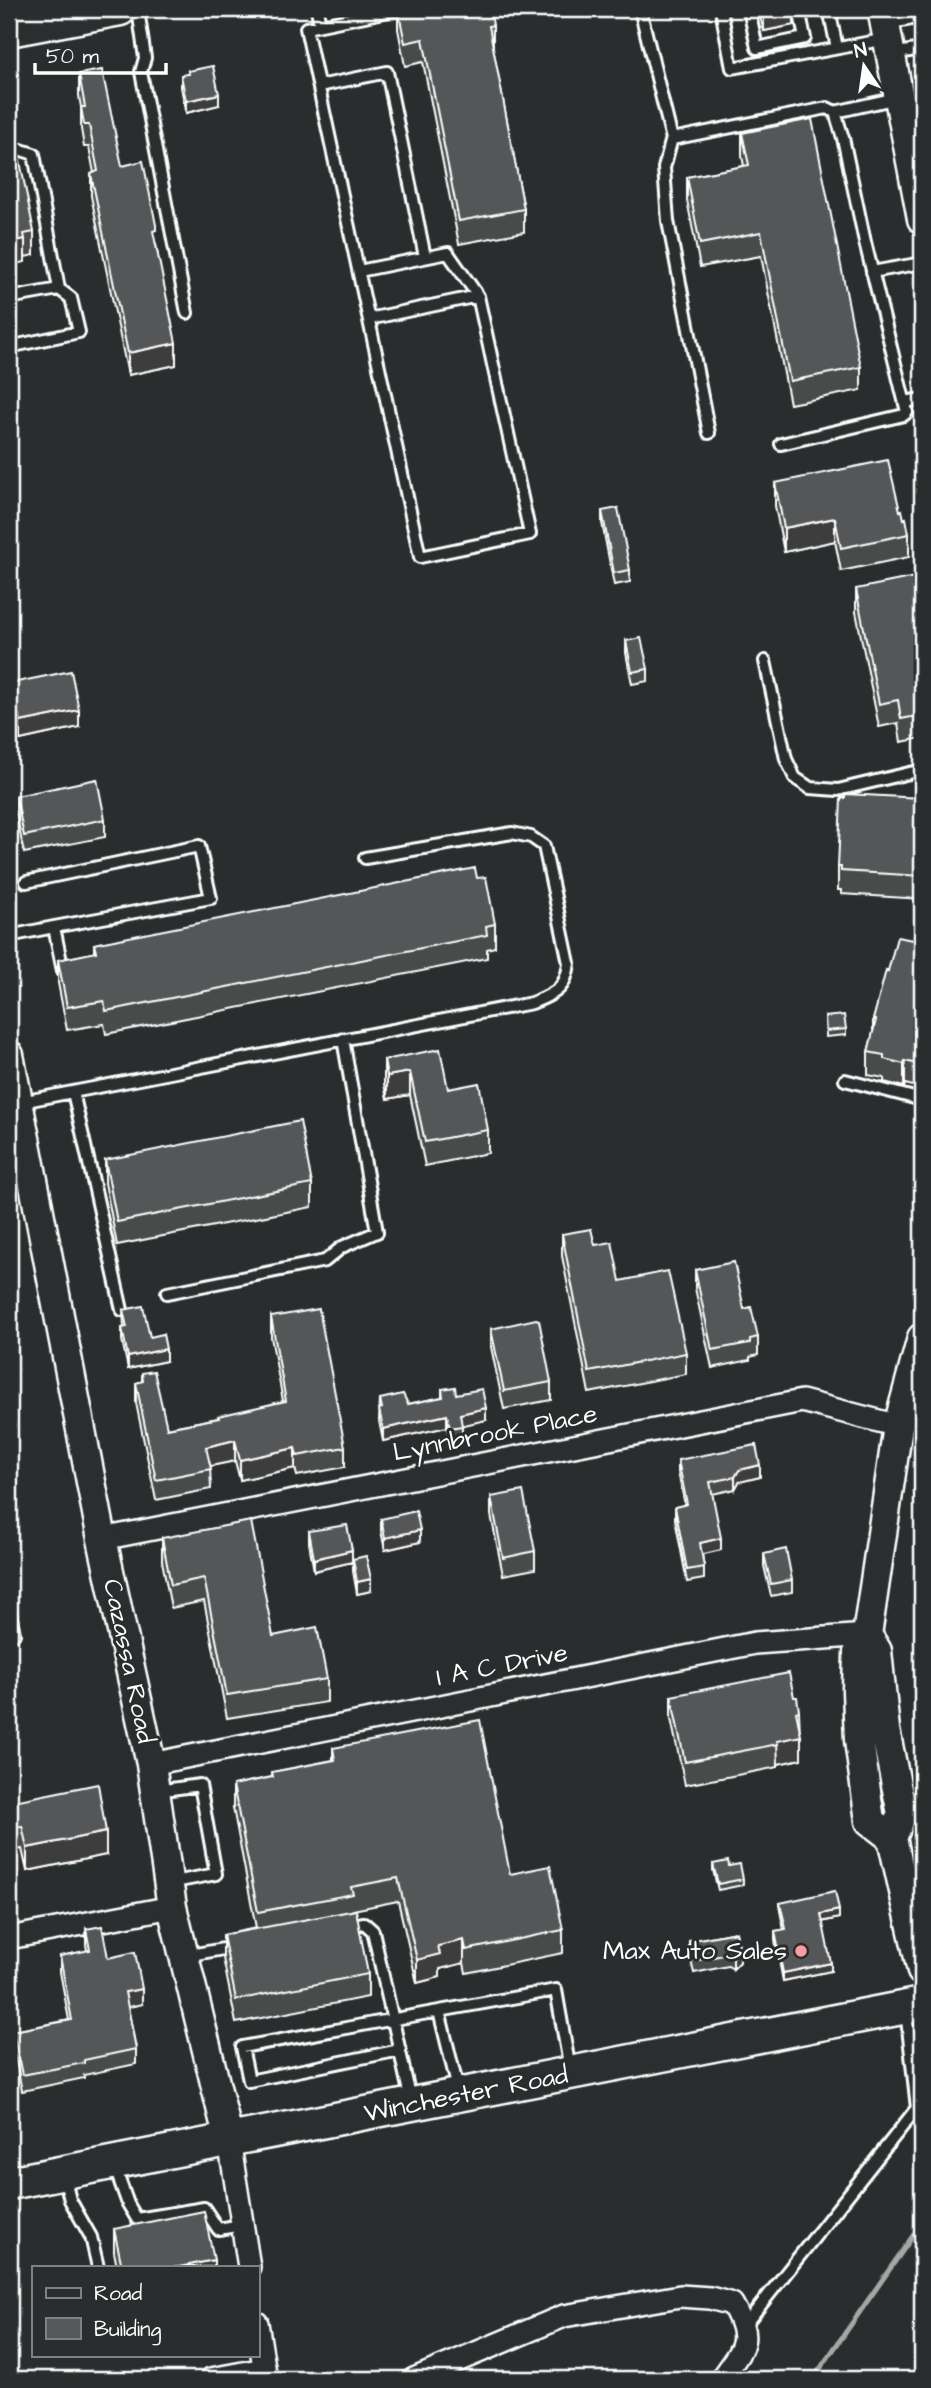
<svg xmlns="http://www.w3.org/2000/svg" width="931" height="2388" font-family="'Architects Daughter',sans-serif">
  <rect width="100%" height="100%" fill="#2a2d2e"/>
  <filter id="ink" filterUnits="userSpaceOnUse"><feTurbulence type="fractalNoise" baseFrequency=".0143" numOctaves="2"/><feDisplacementMap in="SourceGraphic" scale="14" xChannelSelector="R" yChannelSelector="G"/><feConvolveMatrix kernelMatrix="1 2 1 2 8 2 1 2 1" color-interpolation-filters="sRGB"/></filter>
  <g filter="url(#ink)">
    <g fill="none" stroke-linecap="round" stroke-linejoin="round">
      <path stroke="#a6a7a7" stroke-width="5" d="M813 2379 917 2230 922 2226"/>
      <g stroke="#fff" stroke-width="16">
        <path id="lane" d="M138 9 145 58 141 72 187 313
          M317 9 320 25
          M640 9 672 139 827 108 835 112 843 138 865 242 907 412 904 415 781 444
          M721 9 732 68 887 39
          M749 9 757 48 805 38 799 9
          M829 9 837 48
          M887 24 922 17
          M891 54 922 49
          M319 86 387 72 425 257
          M835 112 897 98
          M903 116 922 112
          M672 138 664 168 668 221 709 433
          M9 146 34 154 59 289 9 298
          M359 271 448 253 478 296
          M872 272 922 263
          M369 319 478 296 530 534 420 557 306 28 399 9
          M9 347 79 332 71 298 59 289
          M905 402 922 399
          M765 661 786 759 795 778 810 788 838 790 922 770
          M26 882 199 846 211 898 54 927
          M9 936 54 927 63 971
          M845 1080 922 1100
          M73 1092 122 1310
          M21 1102 532 1003C555 993 566 990 569 963L544 846 531 837 512 833 365 858
          M167 1293 325 1261 342 1247 377 1232 343 1039
          M905 1402 922 1407
          M9 1607 14 1634 9 1635
          M157 1791 200 1785 216 1874 169 1883
          M347 1926 364 1923 373 1931 411 2101
          M185 1956 234 1947
          M439 2011 556 1990 570 2070
          M400 2050 249 2081 242 2047 439 2011 459 2093
          M114 2165 128 2204 137 2219 204 2208 218 2229 242 2225
          M64 2176 70 2200 91 2237 98 2267
          M744 2326 917 2108 906 2010"/>
      </g>
      <g stroke="#fff" stroke-width="26">
        <path id="street" d="M102 1539 802 1401 898 1426
          M151 1764 755 1643 867 1635
          M9 1938 172 1907
          M229 2140 249 2267
          M257 2323 266 2379
          M211 2379 264 2369
          M414 2379 564 2316 680 2296 710 2298 732 2304C753 2341 744 2346 721 2379"/>
      </g>
      <g stroke="#fff" stroke-width="33">
        <path id="secondary" d="M882 9 922 219
          M9 1055 102 1539 151 1764 172 1907 229 2140
          M867 1635 877 1651 885 1730 902 1814 892 1838 922 1971
          M892 1838 870 1821 859 1740 857 1691 858 1653 867 1635 898 1426 922 1338"/>
      </g>
      <g stroke="#fff" stroke-width="37">
        <path id="primary" d="M9 30 120 9
          M9 2183 922 2004"/>
      </g>
      <use href="#lane" stroke="#2a2d2e" stroke-width="10"/>
      <use href="#street" stroke="#2a2d2e" stroke-width="21"/>
      <use href="#secondary" stroke="#2a2d2e" stroke-width="28"/>
      <use href="#primary" stroke="#2a2d2e" stroke-width="32"/>
    </g>
    <path fill="#494b4c" stroke="#fff" stroke-width="2" d="M398 9 493 25V48L524 209V232L459 244 423 62 405 66 398 29Z
      M758 9H794V25L764 31Z
      M188 71 219 105 186 113 181 87V75L188 74Z
      M79 74 122 166 156 244 176 365 128 375 91 196V174L94 173 89 147H84L81 129V107L79 96Z
      M742 133 861 367V390L790 404 761 256 700 267 687 200V177L744 166 742 156Z
      M9 158 34 232V255L25 257V262Z
      M775 483 900 511 909 534V557L841 571 835 541 784 552 775 506Z
      M602 511 630 570V582L614 585 602 523Z
      M856 589 922 590V738L901 742 898 723 879 727 856 612Z
      M626 641 648 669V681L632 684 626 653Z
      M12 683 79 727 20 740 12 700Z
      M16 796 105 819V837L24 853 16 813Z
      M922 798V899L841 894V890H838V867Z
      M477 878 495 924V947L487 949V958L106 1034 104 1024 67 1030 58 983V960L94 953V944Z
      M922 939 921 1088 905 1084 904 1087 884 1082V1078L868 1075V1052L873 1033V1020L888 971 913 940Z
      M825 1017 846 1029V1035L826 1037Z
      M384 1060 448 1089 488 1130V1153L425 1166 410 1095 387 1099 384 1084Z
      M105 1160 312 1184V1207L117 1245 105 1183Z
      M562 1234 595 1245 620 1281 686 1353V1374L589 1393 562 1256Z
      M695 1270 744 1309 758 1337V1355L750 1357V1360L712 1368 695 1288Z
      M123 1310 150 1337 166 1361 128 1369 122 1340V1328H124Z
      M271 1317 345 1447V1467L297 1476 295 1468 240 1480 235 1461 210 1466 211 1489 156 1500 136 1403V1383L142 1382V1373L167 1428 218 1418 283 1401 271 1337Z
      M491 1329 551 1382V1400L504 1409 491 1347Z
      M442 1389 456 1394 486 1420 462 1425V1438L450 1440 447 1427 383 1441 379 1421 380 1399 408 1404 442 1397Z
      M678 1460 760 1477 739 1482 735 1489 712 1494 721 1550 702 1554 704 1567V1579L687 1582 675 1519V1507L685 1505 678 1472Z
      M491 1497 535 1551V1569L503 1575 491 1515Z
      M381 1519 420 1542 385 1550 381 1531Z
      M309 1531 352 1562 314 1571 309 1543Z
      M162 1538 273 1636 327 1679V1702L227 1718 204 1601 171 1608 162 1561Z
      M764 1554 792 1580V1592L771 1596 764 1566Z
      M353 1559 371 1591 357 1594 353 1571Z
      M671 1696 794 1697 799 1711 801 1759 778 1764V1767L685 1785 671 1719Z
      M333 1748 510 1874 563 1930V1953L466 1973 464 1963 440 1969V1977L417 1983 398 1901 353 1910 368 1974V1997L236 2023 223 1958V1935L256 1928 233 1808V1785L272 1777V1772L333 1760Z
      M9 1802 106 1855 27 1871 22 1849 12 1851 9 1833Z
      M713 1864 729 1866 743 1879V1885L718 1890 713 1870Z
      M780 1903 839 1918 822 1922 831 1971 783 1981 775 1940V1931L784 1930 780 1911Z
      M86 1929 142 2004 128 2007 136 2049V2064L84 2075V2078L22 2091 13 2047V2031L69 2020 60 1972V1956L87 1951 86 1944Z
      M736 1932 740 1962 733 1969 728 1966 694 1973 689 1953V1941Z
      M114 2229 214 2267H117L114 2252Z"/>
    <path fill="#3c3d3e" stroke="#fff" stroke-width="2" d="M787 9H794V25L764 31V14Z
      M219 94V105L186 113V101Z
      M25 239V262L9 265V242Z
      M176 343V365L128 375V353Z
      M835 518V541L784 552V528Z
      M79 710V727L20 740V722Z
      M922 1058V1081L921 1088V1065Z
      M905 1061V1084L904 1087V1064Z
      M410 1072V1095L387 1099V1076Z
      M166 1349V1361L128 1369V1357Z
      M486 1408V1420L460 1426V1414Z
      M447 1415V1427L383 1441V1429Z
      M235 1440V1461L206 1467V1447Z
      M295 1448V1468L240 1480V1460Z
      M760 1465V1477L739 1482 735 1489V1477L739 1470Z
      M420 1530V1542L385 1550V1538Z
      M721 1538V1550L700 1555V1543Z
      M352 1550V1562L314 1571V1559Z
      M371 1579V1591L357 1594V1582Z
      M801 1736V1759L778 1764 777 1741Z
      M106 1832V1855L27 1871V1848Z
      M839 1910V1918L821 1922V1914Z
      M464 1940V1963L440 1969V1977L417 1983V1960L438 1946Z
      M740 1950V1962L733 1969V1957Z
      M831 1963V1971L783 1981V1973Z
      M142 1989V2004L125 2008V1992Z
      M214 2260V2267H179Z"/>
    <path fill="#555758" stroke="#fff" stroke-width="2" d="M398 9H490L493 25 489 26 524 209 459 221 423 39 405 43Z
      M763 9H787L764 14Z
      M213 66 219 94 186 101 181 75 189 74 188 71Z
      M102 70 122 166 143 161 156 225V230L153 231 176 343 128 353 91 174 98 171 89 125H84L81 107H85L79 74Z
      M812 119 861 367 790 381 761 232 700 244 687 177 749 165 742 133Z
      M19 156 34 232 24 234 25 239 9 242V158Z
      M888 460 900 511 902 510 904 519 906 518 909 534 841 548 835 518 784 528 775 483Z
      M618 508 630 570 614 573 602 511Z
      M920 576 922 590V715L901 719 898 700 879 704 856 589Z
      M641 638 648 669 632 672 626 641Z
      M71 671 79 710 20 722 12 683Z
      M97 779 105 819 24 836 16 796Z
      M845 794 922 798V876L841 871V867H838L841 798H845Z
      M475 868 477 878 486 877 495 924 486 926 487 935 106 1011 104 1001 67 1007 58 960 96 952 94 944Z
      M897 937 913 940 914 937 922 939V1058L921 1065 905 1061 904 1064 884 1059V1055L868 1052 876 1020H873L886 970 888 971Z
      M844 1015 846 1029 826 1031 825 1017Z
      M440 1049 448 1089 479 1083 488 1130 425 1142 410 1072 387 1076 384 1060Z
      M300 1121 312 1184 117 1222 105 1160Z
      M591 1229 595 1245 612 1242 620 1281 668 1271 686 1353 589 1372 562 1234Z
      M734 1262 744 1309 751 1307 758 1337 750 1339V1343L712 1350 695 1270Z
      M143 1306 150 1337 163 1334 166 1349 128 1357 122 1328 127 1327 123 1310Z
      M319 1309 345 1447 297 1456 295 1448 240 1460 235 1440 206 1447 211 1469 156 1480 136 1383 143 1381 142 1373 154 1371 167 1428 219 1418 218 1416 286 1401 271 1317Z
      M536 1319 539 1320 551 1382 504 1391 491 1329Z
      M455 1387 456 1394 482 1389 486 1408 460 1414 462 1426 450 1428 447 1415 383 1429 379 1409 382 1408 380 1399 403 1394 408 1404 443 1397 442 1389Z
      M756 1445 760 1465 739 1470 735 1477 710 1482 721 1538 700 1543 704 1567 687 1570 675 1507 687 1504 678 1460Z
      M523 1491 535 1551 503 1558 491 1497Z
      M416 1511 420 1530 385 1538 381 1519Z
      M251 1521 273 1636 317 1627 327 1679 227 1695 204 1578 171 1585 162 1538Z
      M347 1525 352 1550 314 1559 309 1531Z
      M786 1549 792 1580 771 1584 764 1554Z
      M366 1556 371 1579 357 1582 353 1559Z
      M789 1673 794 1697H797L799 1711 796 1712 801 1736 777 1741 778 1744 685 1762 671 1696Z
      M480 1720 510 1874 550 1866 563 1930 466 1950 464 1940 438 1946 440 1954 417 1960 398 1878 351 1887 353 1894 258 1912 233 1785 273 1777 272 1772 335 1760 333 1748Z
      M98 1784 106 1832 27 1848 22 1826 12 1828 9 1810V1802Z
      M728 1861 729 1866 740 1864 743 1879 718 1884 713 1864Z
      M835 1891 839 1910 821 1914 831 1963 783 1973 775 1931 786 1929 780 1903Z
      M356 1910 368 1974 236 2000 223 1935Z
      M102 1926 108 1958 135 1952 142 1989 125 1992 136 2049 84 2060V2063L22 2075 13 2031 72 2020 60 1956 90 1950 86 1929Z
      M736 1932 740 1950 733 1957 728 1954 694 1961 689 1941Z
      M204 2211 214 2260 179 2267H122L114 2229Z"/>
  </g>
  <circle fill="#ff9aa2" stroke="#2a2d2e" stroke-width="2.5" cx="801" cy="1951" r="7"/>
  <g text-anchor="middle" dominant-baseline="central" stroke-width="6" stroke-linejoin="round" paint-order="stroke">
    <g font-size="26" fill="#fff" stroke="#2a2d2e">
      <text transform="translate(495 1433) rotate(-11)">Lynnbrook Place</text>
      <text transform="translate(129 1661) rotate(78)">Cazassa Road</text>
      <text transform="translate(502 1665) rotate(-11)">I A C Drive</text>
      <text transform="translate(466 2094) rotate(-11)">Winchester Road</text>
    </g>
    <g font-size="26" fill="#fff" stroke="#2a2d2e" text-anchor="end">
      <text x="787" y="1951">Max Auto Sales</text>
    </g>
  </g>
  <rect width="931" height="2388" fill="none" stroke="#2a2d2e" stroke-width="35"/>
  <rect x="18" y="18" width="896" height="2353" fill="none" stroke="#fff" stroke-width="2.5" filter="url(#ink)"/>
  <rect x="32" y="2266" width="228" height="91" fill="#2a2d2e" stroke="#7f8182" stroke-width="2"/>
  <rect x="46" y="2288" width="35" height="10" fill="#2a2d2e" stroke="#7f8182" stroke-width="2"/>
  <text x="94" y="2300" font-size="21" fill="#ffffff">Road</text>
  <rect x="46" y="2318" width="35" height="21" fill="#555758" stroke="#7f8182" stroke-width="2"/>
  <text x="94" y="2336" font-size="21" fill="#ffffff">Building</text>
  <g transform="translate(864 66) rotate(347)" stroke="#2a2d2e" stroke-width="5" paint-order="stroke">
  <path d="M0-5L12 26L0 18L-12 26Z" fill="#ffffff"/>
  <text y="-10" font-size="19" font-weight="bold" text-anchor="middle" fill="#ffffff">N</text>
  </g>
  <path d="M35 63v10h131v-10" fill="none" stroke="#ffffff" stroke-width="3.5"/>
  <text x="46" y="63" font-size="21" fill="#ffffff" stroke="#2a2d2e" stroke-width="5" paint-order="stroke">50 m</text>
</svg>
